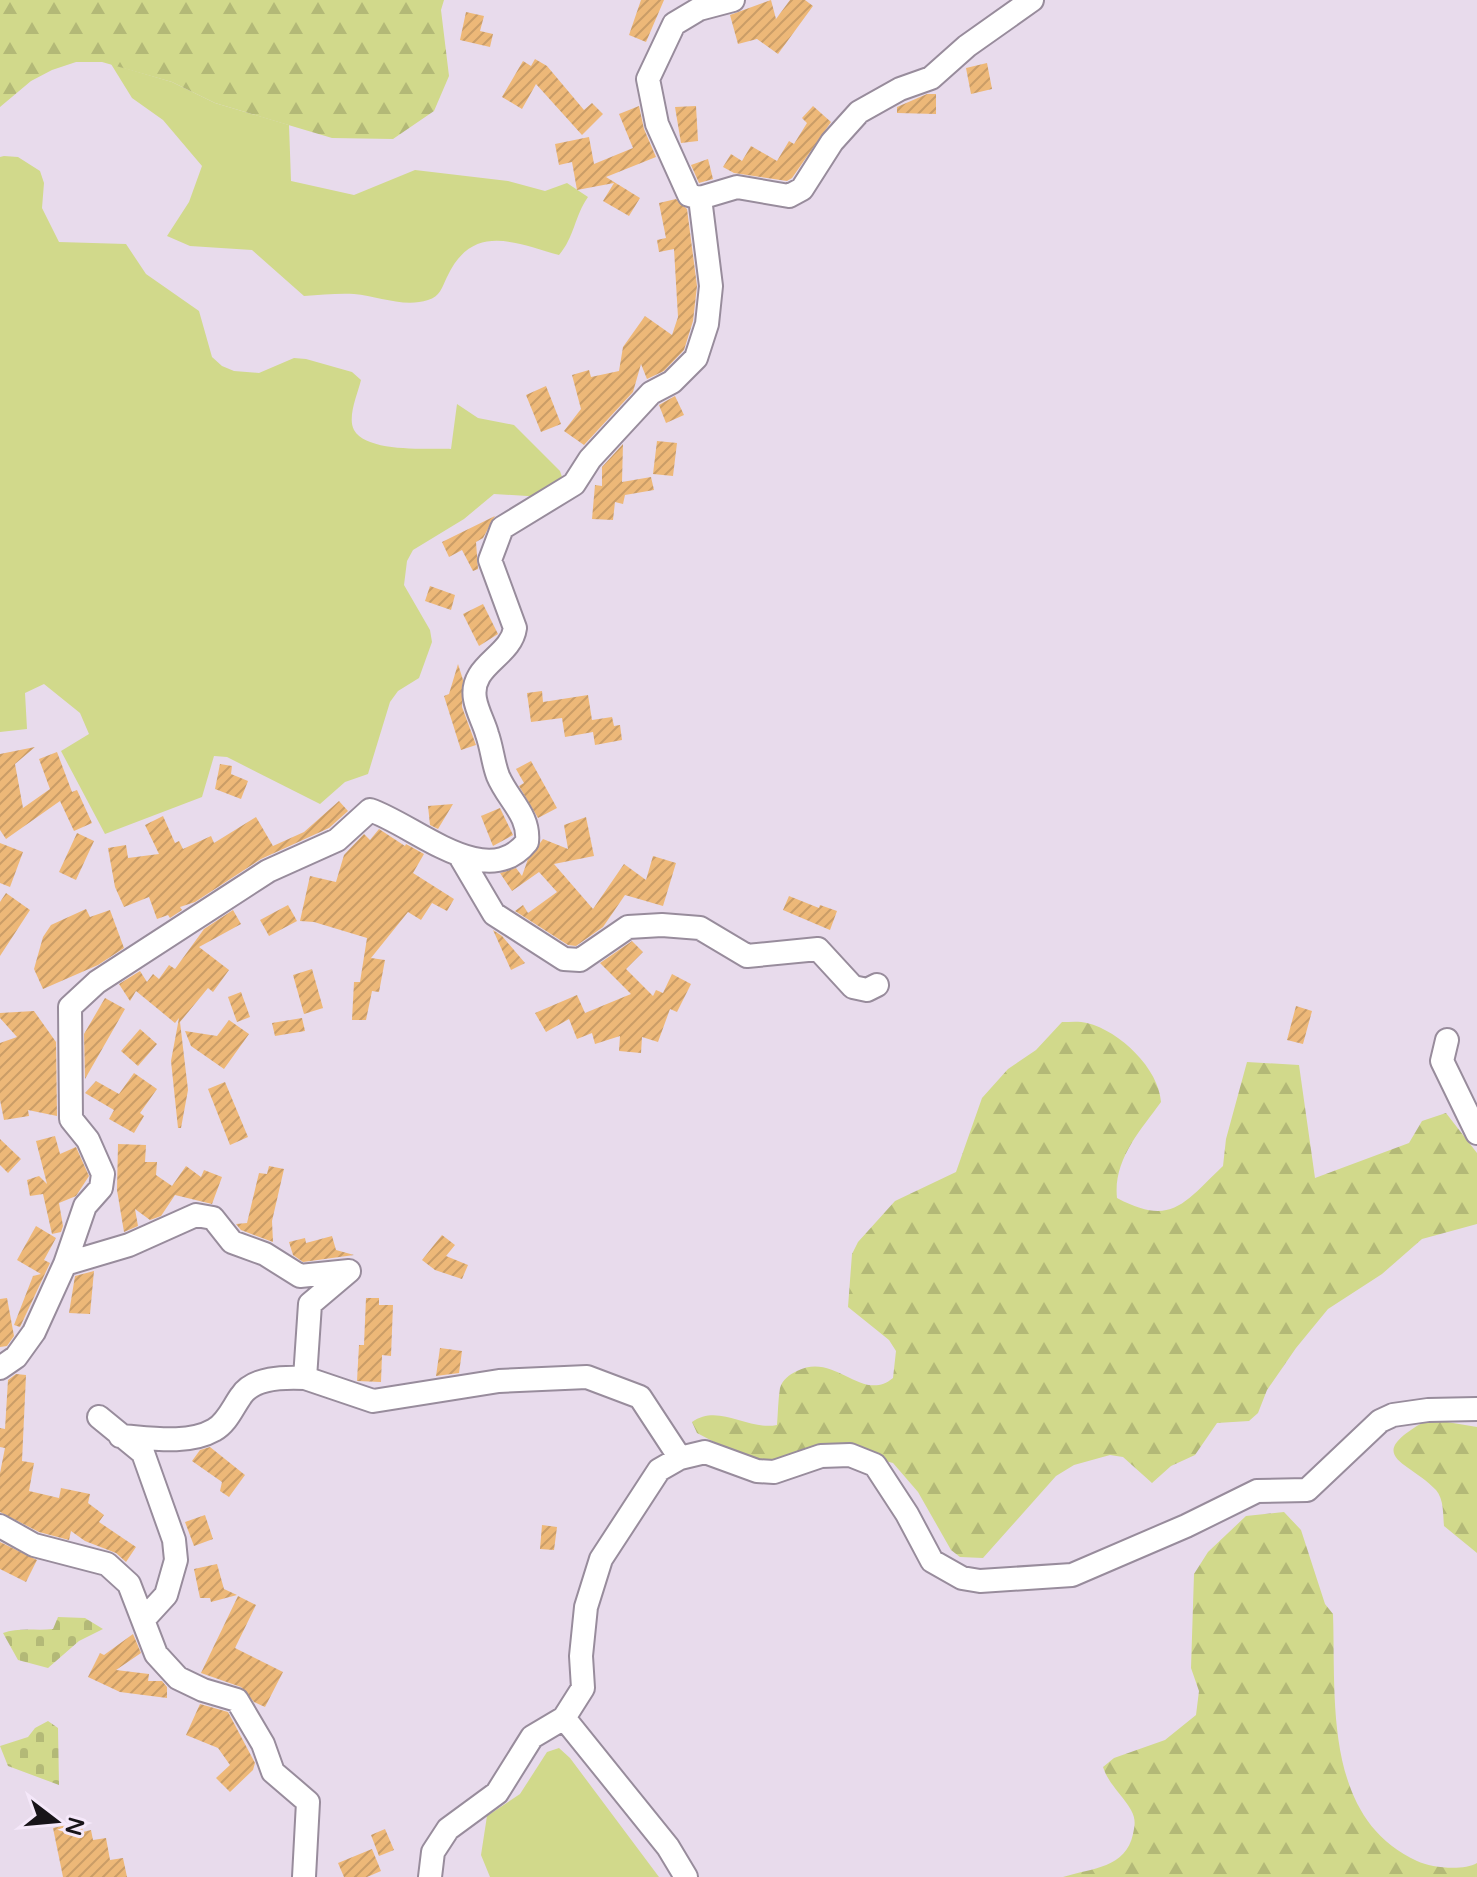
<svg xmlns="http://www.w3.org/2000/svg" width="1477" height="1877" font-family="'Varela Round',sans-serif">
  <defs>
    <pattern id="forest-firs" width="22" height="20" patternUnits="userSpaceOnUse" patternTransform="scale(2)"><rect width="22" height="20" fill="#d1d98b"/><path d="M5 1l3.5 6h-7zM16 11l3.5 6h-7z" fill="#b3b977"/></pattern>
    <pattern id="cemetery-stones" width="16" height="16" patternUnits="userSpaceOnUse" patternTransform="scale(2)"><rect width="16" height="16" fill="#d1d98b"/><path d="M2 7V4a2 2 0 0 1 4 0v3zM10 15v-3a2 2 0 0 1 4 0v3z" fill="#b3b977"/></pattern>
    <pattern id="building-hatch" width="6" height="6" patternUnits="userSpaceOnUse" patternTransform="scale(2)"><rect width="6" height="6" fill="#edb878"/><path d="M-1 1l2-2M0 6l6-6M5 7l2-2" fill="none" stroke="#ca9d67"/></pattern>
  </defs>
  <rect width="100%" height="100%" fill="#e8dbec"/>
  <path fill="#d1d98b" d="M111 64 172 82 215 103 289 125 291 181 354 195 415 170 508 181 545 191 567 183 588 197C575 215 574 238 559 255 514 242 472 223 447 277 442 287 440 297 428 300 404 308 378 296 354 294 338 293 321 295 304 296L252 250 190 246 167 236 189 202 202 166 163 120 132 98Z
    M4 156 18 157 40 171 44 183 42 208 59 242 126 244 146 274 199 311 212 357 222 366 234 371 259 373 294 358 306 359 352 372 361 380C358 393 347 417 354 430 367 453 428 448 451 449L457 404 478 418 514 425 560 471 564 483 543 497 494 494 464 519 413 550 407 561 404 585 430 630 432 642 419 678 398 691 390 702 368 774 345 782 320 804 227 757 214 756 202 797 105 834 61 751 89 734 80 713 44 684 25 693 27 729 0 732V157Z
    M559 1748 570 1758 659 1877H490L481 1855 487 1816 520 1794 547 1752Z"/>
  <path fill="url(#forest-firs)" d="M0 0H444L441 10 449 76 434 111 393 139 332 138 215 103 172 82 102 62H76L52 70 31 81 0 107Z
    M1062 1022C1070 1022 1080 1021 1087 1023 1120 1031 1159 1069 1161 1102 1140 1131 1113 1160 1117 1198 1172 1227 1184 1203 1223 1166L1226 1139 1247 1062 1299 1065 1315 1178 1409 1143 1422 1121 1446 1113 1477 1153V1224L1422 1239 1382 1274 1328 1309 1296 1348 1267 1390 1258 1413 1249 1421 1217 1423 1195 1455 1171 1466 1152 1483 1123 1457 1110 1455 1074 1465 1056 1476 983 1558 960 1557 951 1550 918 1492 893 1463 836 1448H811L774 1465 762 1467 697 1433 692 1422C719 1403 748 1431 777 1425 778 1413 778 1400 780 1388 783 1379 789 1375 797 1371 835 1351 862 1404 893 1378L896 1351 889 1340 848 1307 852 1254 858 1242 895 1201 956 1172 982 1098 1008 1069 1036 1050Z
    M1429 1419 1477 1427V1553L1444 1526C1443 1515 1444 1499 1436 1490 1408 1460 1360 1457 1429 1419Z
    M1284 1512 1301 1530 1325 1604 1333 1614C1336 1700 1323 1818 1417 1861 1432 1868 1463 1871 1477 1863V1877H1063C1092 1868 1126 1868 1133 1834 1135 1825 1136 1819 1131 1810 1122 1794 1109 1785 1103 1767L1114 1758 1165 1740 1196 1715 1199 1691 1191 1668 1194 1574 1208 1552 1246 1516Z"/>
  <path fill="url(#cemetery-stones)" d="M58 1617 85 1618 103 1629 79 1641 48 1668 18 1660 3 1633C18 1627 36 1631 53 1629Z
    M48 1721 58 1728 59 1785 8 1766 0 1746 28 1737 35 1728Z"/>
  <path fill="url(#building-hatch)" d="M641 0H664L646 42 629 35Z
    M771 0 776 19 790 0H805L813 6 778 54 757 39 738 44 730 15Z
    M466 12 484 16 480 31 493 34 490 47 460 40Z
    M535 59 547 66 584 110 592 103 603 114 582 135 536 84 522 109 502 97 523 61 531 66Z
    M987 63 992 89 971 94 966 68Z
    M927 94H936V114L897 113V107Z
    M639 106 644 129 656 157 606 177 640 198 629 216 603 201 614 183 577 190 572 162 559 165 555 144 589 137 594 164 633 148 619 114Z
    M696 106 698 141 681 143 675 107Z
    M813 106 831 122 792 178 787 181 734 173 723 167 731 154 742 161 751 146 777 161 789 141 794 144 807 123 802 118Z
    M708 159 713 179 699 183 691 165Z
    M676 199 687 209 697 286 693 321 684 350 664 371 647 379 641 364 633 392 584 445 564 431 581 409 572 375 589 370 591 377 619 371 623 347 645 316 672 335 678 317 674 249 659 252 657 240 666 238 659 203Z
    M546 386 561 424 541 432 526 395Z
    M675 396 684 415 666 423 659 405Z
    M657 441 677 443 673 476 653 474Z
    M623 444 622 482 651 477 654 490 625 495 623 504 615 502 613 520 592 519 595 485 602 486V467Z
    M495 516 483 538 476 542 478 569 473 571 462 550 449 557 442 542Z
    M430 586 455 595 451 610 425 601Z
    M483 604 498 634 479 646 463 614Z
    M458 664 463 680 462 707 476 745 461 750 444 696 449 694Z
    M542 691 543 702 588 695 592 720 612 717 614 726 620 725 622 740 595 745 593 732 565 737 562 718 531 722 527 693Z
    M35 747 15 764 23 808 50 789 39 759 57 752 72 792 77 790 92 823 74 831 60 801 6 839 0 830V754Z
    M531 761 557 808 538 818 519 786 524 783 516 769Z
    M220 764 232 766 231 774 248 781 241 799 215 789Z
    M339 801 348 811 329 828 261 859 195 902 180 907 182 910 170 918 168 915 157 919 149 897 124 907 115 887 108 848 126 845 128 858 159 854 145 825 163 816 175 843 179 841 183 849 211 836 214 843 256 817 273 846 304 832Z
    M453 804 438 829 430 825 428 806Z
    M500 808 513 835 493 846 481 816Z
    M586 817 594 856 554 864 593 909 624 864 646 880 653 856 676 863 663 906 625 895 603 927 576 946 568 945 515 911 523 905 528 913 557 892 539 872 512 891 500 873 516 868 522 876 528 859 543 839 568 849 564 825Z
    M379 829 405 846 406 844 424 854 413 873 454 899 447 911 432 903 421 920 408 912 371 958 385 960 379 992 372 991 366 1020H352L354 982H360L367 938 314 922 300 921 310 876 336 882 344 855 364 834 370 840Z
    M77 833 94 841 76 880 59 872Z
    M0 843 23 852 10 887 0 883Z
    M6 893 30 910 0 956V902Z
    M789 896 819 908 820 905 837 911 830 930 783 910Z
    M288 905 297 921 269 936 260 920Z
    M86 909 90 917 110 910 124 948 98 965 43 989 34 969 43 937 51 925Z
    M233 910 241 924 199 947 229 970 213 992 208 988 180 1022 188 1090 181 1128H178L171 1061 179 1018 175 1023 136 991 130 1001 119 984 140 971 147 982 153 974 159 979 169 965 175 969 204 929Z
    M493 930 502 936 525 963 511 970Z
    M632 941 643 952 626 969 653 996 656 990 663 993 672 974 691 984 677 1012 670 1009 658 1042 642 1037 641 1053 619 1051 620 1036 595 1044 592 1033 577 1039 569 1019 546 1032 535 1013 577 995 585 1013 631 994 600 963Z
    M312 969 323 1008 304 1014 293 975Z
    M241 992 250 1017 237 1022 228 997Z
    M105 998 125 1009 85 1079 84 1034Z
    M1296 1006 1312 1011 1303 1044 1287 1040Z
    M34 1011 56 1042 57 1116 28 1110 29 1116 4 1120 0 1100V1043L17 1037 0 1018V1013Z
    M302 1018 305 1031 275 1036 272 1023Z
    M229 1020 249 1034 224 1069 191 1046 185 1031 217 1036Z
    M140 1029 157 1044 138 1066 121 1051Z
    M134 1073 157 1089 140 1113 144 1116 134 1133 109 1119 114 1110 85 1093 96 1081 119 1094Z
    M225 1082 248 1137 230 1145 208 1089Z
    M55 1136 60 1154 76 1147 89 1176 76 1196 59 1203 63 1226 61 1232 52 1234 43 1194 30 1196 27 1180 39 1176 47 1184 36 1141Z
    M0 1139 21 1159 8 1173 0 1165Z
    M118 1144 146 1145 145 1162H157L156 1175 172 1186 186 1166 201 1177 204 1170 222 1177 212 1204 175 1195 161 1216 150 1220 135 1209 138 1226 124 1232 117 1190Z
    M269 1166 284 1169 272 1221 273 1242 241 1230 236 1224 247 1223 259 1173 267 1174Z
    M36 1226 56 1238 44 1260 50 1263 20 1327 14 1325 33 1276 41 1274 17 1260Z
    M442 1235 455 1245 446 1256 468 1265 462 1279 435 1270 422 1260Z
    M332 1236 336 1250 354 1255 303 1262 293 1255 289 1242 305 1238 306 1243Z
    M94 1271 90 1314 69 1313 75 1276Z
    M7 1298 14 1336 7 1346 0 1347V1299Z
    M366 1298H379V1305H393L391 1356 382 1355 381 1382 357 1381 359 1345H364Z
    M440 1348 462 1351 459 1373 436 1376Z
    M16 1374 26 1375 22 1461 34 1463 29 1491 59 1498 61 1488 90 1494 88 1503 104 1515 99 1522 136 1547 126 1562 116 1553 85 1541 71 1531 69 1540 39 1532 0 1512V1473L5 1448 0 1447V1428L5 1429 8 1380Z
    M210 1447 245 1475 229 1497 220 1491 222 1482 192 1461 200 1450Z
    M205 1515 213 1539 194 1546 185 1522Z
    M542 1525 557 1527 554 1550 540 1549Z
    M0 1542 37 1560 26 1582 0 1569Z
    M217 1564 224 1589 237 1595 211 1602 210 1598H200L194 1569Z
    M238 1596 256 1605 235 1648 283 1672 265 1707 254 1702 241 1687 201 1673Z
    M133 1634 141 1653 116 1670 149 1674 148 1681H162L167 1687V1698L120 1692 88 1677 100 1653 104 1655Z
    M200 1704 228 1712 255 1763 253 1770 230 1792 216 1778 230 1765 218 1748 186 1735Z
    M81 1822 83 1832 91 1830 93 1840 106 1838 110 1860 123 1858 127 1877H63L53 1828Z
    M385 1829 394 1850 379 1856 371 1835Z
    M372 1849 381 1871 367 1877H344L338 1863Z"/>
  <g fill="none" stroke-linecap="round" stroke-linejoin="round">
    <g stroke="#988c9c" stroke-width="26">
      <path id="minor" d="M733 0 699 9 674 24 648 79 657 124 689 195 700 198 737 187 789 196 802 189 832 142 859 112 900 89 931 78 967 46 1032 0
        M461 858 494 914 564 959 580 960 628 927 662 925 700 928 747 956 818 949 853 987 867 990 877 985
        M1447 1040 1442 1061 1477 1133
        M65 1264 129 1245 196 1215 213 1218 232 1242 265 1254 300 1276 349 1271 310 1304 305 1378 373 1401 499 1381 587 1377 640 1397 680 1458
        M0 1368 16 1357 34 1332 65 1264 85 1206 101 1188 103 1174 88 1140 71 1119 70 1007 97 982 268 871 337 840 370 810C415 825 486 893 527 842 530 815 508 800 498 776 493 763 492 748 487 734 484 723 477 711 475 699 469 665 511 657 515 628L490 560 502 528 574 484 590 459 651 393 672 382 696 358 707 324 711 286 700 198
        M99 1417 143 1453 174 1540 176 1560 166 1595 144 1619
        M120 1436C149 1438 188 1445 214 1430 227 1423 233 1407 241 1396 253 1377 285 1377 305 1378
        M0 1526 34 1545 107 1564 129 1584 156 1654 178 1678 203 1690 237 1700 263 1744 273 1772 308 1802 304 1877
        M564 1718 668 1847 686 1877
        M430 1877 433 1852 448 1829 497 1793 532 1737 564 1718 583 1688 581 1656 586 1607 601 1559 659 1470 680 1458 705 1452 757 1471 774 1472 821 1456 850 1455 875 1465 907 1514 932 1561 962 1578 980 1581 1072 1575 1186 1526 1257 1491 1307 1490 1380 1421 1393 1415 1428 1410 1477 1409"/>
    </g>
    <use href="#minor" stroke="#fff" stroke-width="22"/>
  </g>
  <g transform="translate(56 1821) rotate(106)" stroke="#f5e8fa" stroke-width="6" paint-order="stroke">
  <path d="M0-6L14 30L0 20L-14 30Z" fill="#181419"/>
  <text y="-12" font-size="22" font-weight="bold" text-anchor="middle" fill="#181419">N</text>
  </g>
</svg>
